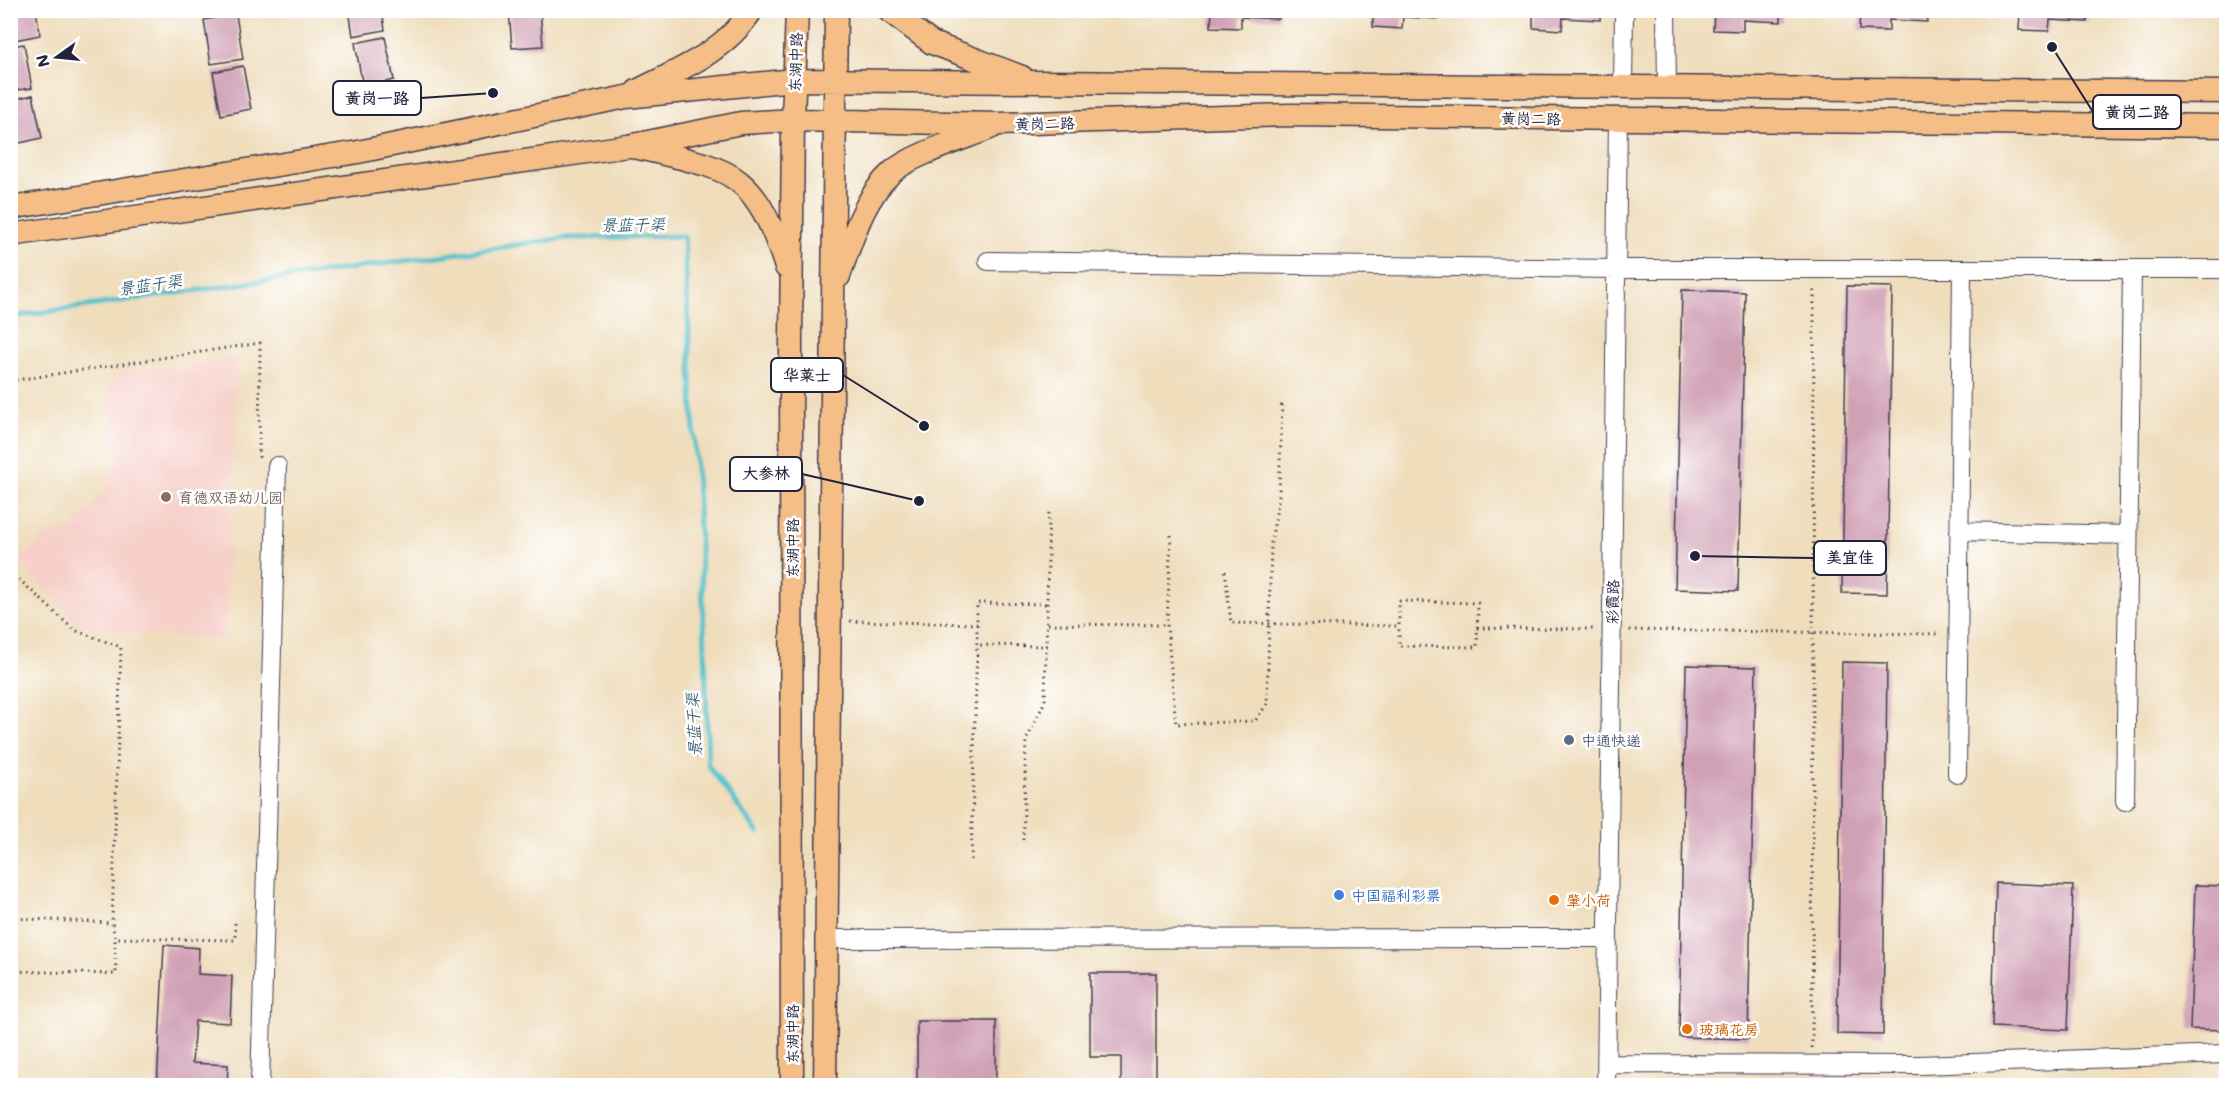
<svg xmlns="http://www.w3.org/2000/svg" width="2237" height="1096" font-family="Mali,'LXGW WenKai TC',sans-serif">
  <rect width="100%" height="100%" fill="#fff"/>
  <filter id="ink" filterUnits="userSpaceOnUse"><feTurbulence type="fractalNoise" baseFrequency=".0167" numOctaves="2"/><feDisplacementMap in="SourceGraphic" scale="12" xChannelSelector="R" yChannelSelector="G"/><feConvolveMatrix kernelMatrix="1 2 1 2 8 2 1 2 1" color-interpolation-filters="sRGB"/></filter>
  <filter id="wash" filterUnits="userSpaceOnUse"><feTurbulence type="fractalNoise" baseFrequency=".008" numOctaves="4" result="noise"/><feDisplacementMap in="SourceGraphic" scale="24" xChannelSelector="R" yChannelSelector="G"/><feGaussianBlur stdDeviation="1.35" result="paint"/><feColorMatrix in="noise" values="0 0 0 0 0 0 0 0 0 0 0 0 0 0 0 0 0 1.4 0 .05"/><feComposite in="paint" operator="in"/></filter>
  <g filter="url(#wash)">
    <rect width="100%" height="100%" fill="#efddbc"/>
    <path fill="#f7d0ca" d="M237 358 225 640 127 633 77 624 19 562 47 533 69 529 105 493 114 466 109 385 123 372Z
      M1760 1074 1895 1075V1085H1760Z"/>
    <g fill="none" stroke-linecap="round" stroke-linejoin="round">
      <path stroke="#52c0ca" stroke-width="5" d="M10 317 565 238 684 236 705 646 708 765 758 833"/>
    </g>
    <g id="blocks">
      <path fill="#d0a0b5" d="M10 10H36L40 35 10 41Z
        M349 10H382L385 30 353 36Z
        M509 10H540L543 46 512 48Z
        M1212 10H1279V19L1241 17V28L1211 27Z
        M1373 10H1441L1440 19 1403 17 1402 29 1373 27Z
        M1533 10H1601L1600 20 1563 18 1562 30 1533 28Z
        M1714 10H1781V22L1743 20V31L1713 30Z
        M1860 10H1927V22L1889 20V31L1859 30Z
        M2020 10H2088L2087 22 2050 20 2049 31 2019 30Z
        M236 14 243 59 211 64 204 20Z
        M385 37 394 80 363 87 355 43Z
        M24 44 32 88 10 91V46Z
        M243 66 251 109 221 115 213 72Z
        M33 95 42 138 11 145 10 100Z
        M1847 286 1892 287 1887 594 1842 593Z
        M1682 290 1745 292 1738 591 1675 589Z
        M1842 662 1887 663 1883 1035 1837 1034Z
        M1686 665 1756 667 1748 1039 1679 1037Z
        M1996 883 2073 886 2068 1030 1992 1027Z
        M2195 885 2226 886V1030L2190 1029Z
        M164 945 199 948 198 974 232 976 230 1023 195 1021 192 1063 228 1065 227 1086H157Z
        M1090 973H1156V1086H1121V1057H1090Z
        M917 1021H996V1086H917Z"/>
    </g>
  </g>
  <g filter="url(#ink)">
    <use href="#blocks" fill-opacity="0" stroke="#413e4e" stroke-width="1.5"/>
    <g fill="none" stroke-linecap="round" stroke-linejoin="round">
      <g stroke="#413e4e" stroke-width="20">
        <path id="minor" d="M1666 10 1667 88
          M1623 87 1624 10
          M988 261 1617 269H2226
          M1959 531 2128 535
          M1957 774 1962 269
          M2125 801 2132 269
          M825 939 1608 938
          M1607 1064 1919 1065 2226 1054
          M260 1086 277 466
          M1606 1086 1618 119"/>
      </g>
      <g stroke="#413e4e" stroke-width="25">
        <path id="major" d="M888 10 932 43 1022 77
          M637 91C680 69 725 52 752 10
          M635 147C730 170 753 166 786 267
          M10 208 358 152 626 97 794 80 2226 92
          M10 235 628 146 741 123 793 120 999 124 1289 115 2226 126
          M839 276C851 242 863 199 891 173 910 155 966 138 992 127
          M792 1086 791 339 793 120 797 10
          M825 1086 836 10"/>
      </g>
      <path stroke="#413e4e" stroke-width="3" stroke-dasharray="1.5 4.5" stroke-linecap="butt" d="M10 381 260 343 259 461
        M1171 535 1167 625 1176 724 1255 721 1267 704 1271 542 1279 497 1282 402
        M10 571 74 630 121 647 112 923 115 938 235 940V922
        M1225 571 1231 623 1399 626
        M1399 601 1478 603 1477 647 1399 646Z
        M850 621 977 624
        M1048 624 1166 625
        M1477 628 1596 629
        M1629 630 1941 634
        M1048 646 977 645V603L1048 604
        M1023 840 1026 741 1045 701 1049 509
        M971 860 977 645
        M10 918 112 923
        M10 971 116 974 115 938
        M1812 1048 1814 286"/>
      <use href="#minor" stroke="#fff" stroke-width="18"/>
      <use href="#major" stroke="#f6be87" stroke-width="22"/>
    </g>
  </g>
  <circle fill="#8d6e63" stroke="#fff" stroke-width="2" cx="166" cy="497" r="6"/>
  <circle fill="#5c6f8a" stroke="#fff" stroke-width="2" cx="1569" cy="740" r="6"/>
  <circle fill="#3f7fe0" stroke="#fff" stroke-width="2" cx="1339" cy="895" r="6"/>
  <g fill="#e8710a" stroke="#fff" stroke-width="2">
    <circle cx="1554" cy="900" r="6"/>
    <circle cx="1687" cy="1029" r="6"/>
  </g>
  <g text-anchor="middle" dominant-baseline="central" stroke-width="5" stroke-linejoin="round" paint-order="stroke">
    <g font-size="15" fill="#22223b" stroke="#fff">
      <text transform="translate(795 62) rotate(-88)">东湖中路</text>
      <text transform="translate(1531 118) rotate(1)">黄岗二路</text>
      <text transform="translate(1045 123) rotate(-1)">黄岗二路</text>
      <text transform="translate(792 548) rotate(-90)">东湖中路</text>
      <text transform="translate(1612 602) rotate(-89)">彩霞路</text>
      <text transform="translate(792 1034) rotate(-90)">东湖中路</text>
    </g>
    <g font-size="15" fill="#785e54" stroke="#fff" text-anchor="start">
      <text x="178" y="497">育德双语幼儿园</text>
    </g>
    <g font-size="15" fill="#4e5e75" stroke="#fff" text-anchor="start">
      <text x="1581" y="740">中通快递</text>
    </g>
    <g font-size="15" fill="#366cbe" stroke="#fff" text-anchor="start">
      <text x="1351" y="895">中国福利彩票</text>
    </g>
    <g font-size="15" fill="#c56008" stroke="#fff" text-anchor="start">
      <text x="1566" y="900">肇小荷</text>
      <text x="1699" y="1029">玻璃花房</text>
    </g>
    <g font-size="16" font-style="italic" fill="#356174" stroke="#fff">
      <text transform="translate(633 224) rotate(-1)">景蓝干渠</text>
      <text transform="translate(150 284) rotate(-8)">景蓝干渠</text>
      <text transform="translate(693 725) rotate(-93)">景蓝干渠</text>
    </g>
  </g>
  <path fill="none" stroke="#22223b" stroke-width="2" d="M493 93L421 98M2052 47L2093 112M924 426L843 375M919 501L802 474M1695 556L1814 558"/>
  <g fill="#22223b" stroke="#fff" stroke-width="2">
    <circle cx="493" cy="93" r="6"/>
    <circle cx="2052" cy="47" r="6"/>
    <circle cx="924" cy="426" r="6"/>
    <circle cx="919" cy="501" r="6"/>
    <circle cx="1695" cy="556" r="6"/>
  </g>
  <g fill="#fff" stroke="#22223b" stroke-width="2">
    <rect x="333" y="81" width="88" height="34" rx="6"/>
    <rect x="2093" y="95" width="88" height="34" rx="6"/>
    <rect x="771" y="358" width="72" height="34" rx="6"/>
    <rect x="730" y="457" width="72" height="34" rx="6"/>
    <rect x="1814" y="541" width="72" height="34" rx="6"/>
  </g>
  <g font-size="16" text-anchor="middle" font-weight="bold" fill="#22223b">
    <text x="377" y="104">黄岗一路</text>
    <text x="2137" y="118">黄岗二路</text>
    <text x="807" y="381">华莱士</text>
    <text x="766" y="479">大参林</text>
    <text x="1850" y="563">美宜佳</text>
  </g>
  <rect width="2237" height="1096" fill="none" stroke="#fff" stroke-width="36"/>
  <g transform="translate(57 57) rotate(255)" stroke="#ffffff" stroke-width="4.5" paint-order="stroke">
  <path d="M0-4.5L10 22L0 15L-10 22Z" fill="#22223b"/>
  <text y="-9" font-size="16" font-weight="bold" text-anchor="middle" fill="#22223b">N</text>
  </g>
</svg>
